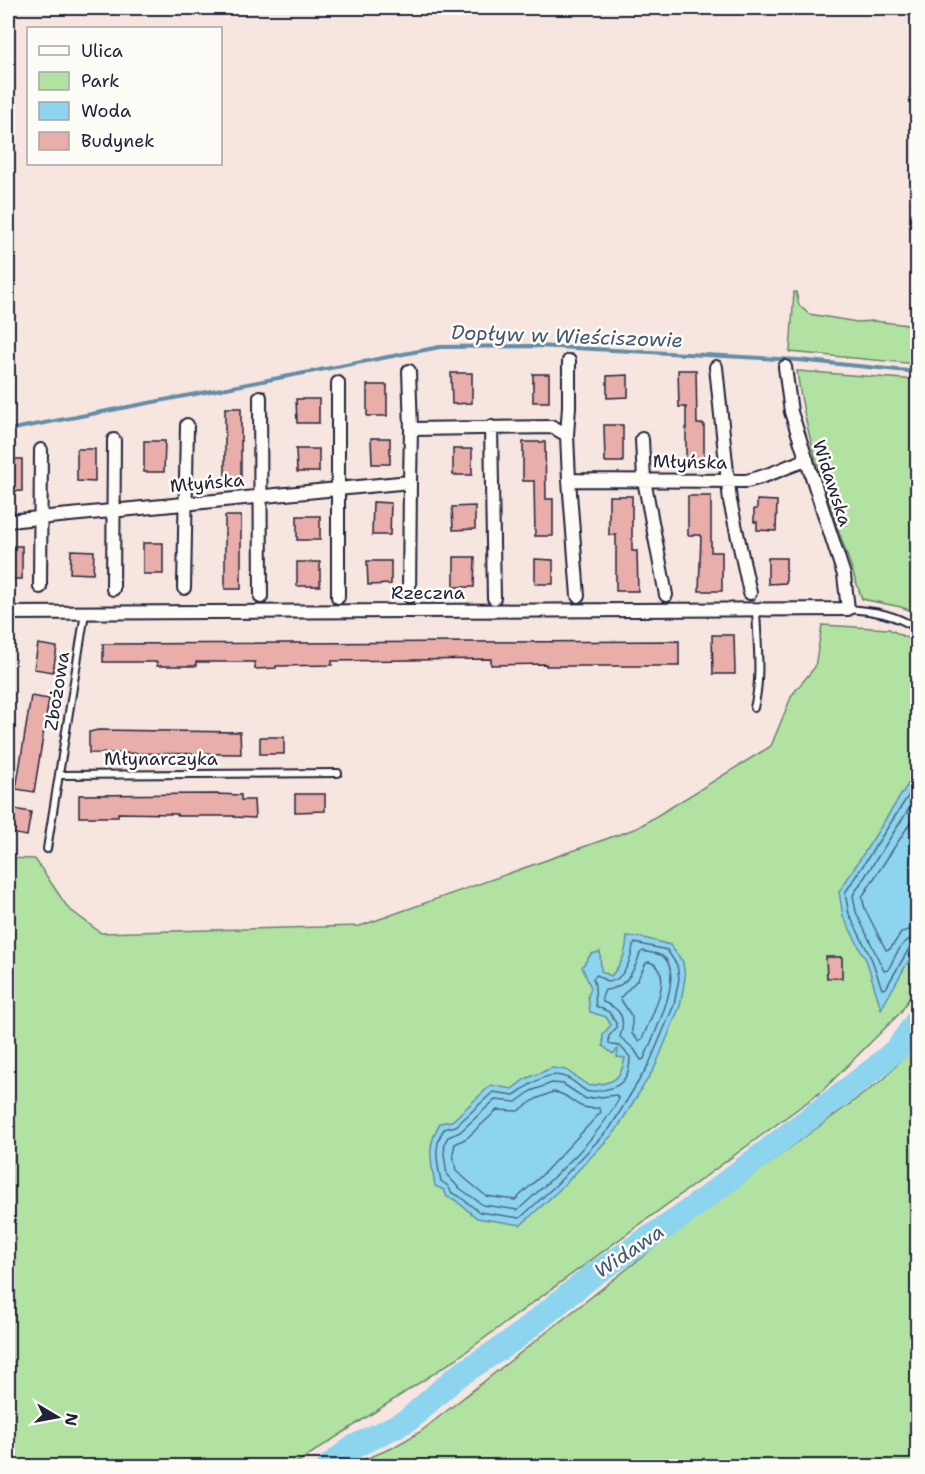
<svg xmlns="http://www.w3.org/2000/svg" width="925" height="1474" font-family="'Shantell Sans',sans-serif">
  <rect width="100%" height="100%" fill="#f7e5e0"/>
  <filter id="ink" filterUnits="userSpaceOnUse"><feTurbulence type="fractalNoise" baseFrequency=".0167" numOctaves="2"/><feDisplacementMap in="SourceGraphic" scale="12" xChannelSelector="R" yChannelSelector="G"/><feConvolveMatrix kernelMatrix="1 2 1 2 8 2 1 2 1" color-interpolation-filters="sRGB"/></filter>
  <g filter="url(#ink)">
    <path fill="#b1e2a2" stroke="#6a826e" stroke-width="1.5" d="M794 292H796L799 305 809 314 857 322 874 321 917 326V364L790 352Z
      M797 371 917 380V613L901 607 862 599C837 524 807 449 797 371Z
      M822 625 889 629 917 643 918 983 901 1012 822 1091 456 1359 292 1466H8V858L35 859 68 908 101 933 360 926 637 828 771 746 792 695 815 667Z
      M917 1042V1466H349L392 1448 420 1432 656 1246 885 1078Z"/>
    <path fill="#8dd4ee" stroke="#628da6" stroke-width="1.5" d="M917 770V946L881 1009 867 962 843 916 839 892Z
      M627 936 644 938 670 945 683 962 685 978 680 1006 655 1067 615 1132 558 1191 521 1225 477 1218 455 1200 447 1197 444 1190 435 1186C431 1159 426 1147 440 1123L452 1121 491 1085 512 1089 525 1079 552 1068 566 1070 589 1086C612 1082 620 1083 625 1058L617 1057 618 1049 613 1054 603 1046V1034L611 1025 606 1017 590 1012 588 996 591 988 582 967 591 954 600 952 601 971 611 976C622 963 626 954 627 936Z"/>
    <g fill="none" stroke-linecap="round" stroke-linejoin="round">
      <path stroke="#4d6983" stroke-width="1.5" d="M918 781 845 893 849 914 872 960 882 989 886 988 910 947 918 944
        M918 795 853 895 856 912 884 971 888 970C895 957 901 938 918 937
        M918 811 862 897 865 909 886 950 890 949 902 932 918 927
        M635 943 667 950 677 965 679 978 674 1005 649 1064 610 1128 554 1187 520 1218 479 1212 459 1196 452 1193 448 1186 441 1181C437 1163 433 1145 444 1129L456 1126 493 1092 514 1095C529 1086 546 1070 565 1077 573 1079 580 1088 588 1092 613 1090 630 1086 630 1057L620 1046 612 1045 609 1043V1036L616 1028V1023L609 1012 596 1006C594 996 597 988 593 978L597 975 608 982C624 981 632 958 633 945Z
        M643 951C648 953 657 953 662 956 687 972 652 1038 644 1059L641 1060 634 1049 620 1037C626 1019 622 1009 603 1002L602 997 605 990C625 989 635 970 640 953Z
        M649 962C678 970 649 1021 642 1039L639 1041 632 1034V1017L620 998 638 979 646 963Z
        M552 1083 563 1084 586 1099 616 1095 619 1099C595 1142 554 1177 518 1210L483 1205 458 1187 447 1175 444 1154 445 1142 448 1137 460 1132 495 1100 516 1102 531 1091Z
        M553 1092C573 1094 573 1111 599 1108L601 1112 542 1175 515 1200 486 1196 456 1171 453 1153 455 1144 467 1138 497 1110 518 1111 536 1099Z"/>
      <path stroke="#628da6" stroke-width="4" d="M8 430 440 347 537 346 798 360 918 372"/>
      <path stroke="#8dd4ee" stroke-width="24" d="M329 1466 355 1446 408 1420 455 1378 513 1340 594 1274 679 1218 874 1069 898 1048 918 1019"/>
    </g>
    <path fill="#e9aeaa" stroke="#22223b" stroke-width="1.5" d="M678 370H696L697 424H704V462H686V407H679Z
      M451 373H472V403L452 404Z
      M533 374H549V402H533Z
      M628 375V397L607 398V376Z
      M367 385H387V416H367Z
      M296 399H319V423H297Z
      M225 408H241V480L225 481Z
      M604 425H623V462H605Z
      M371 438H390V464H372Z
      M144 441H165L164 472H144Z
      M523 442H545L546 499H553V536H535L534 481H523Z
      M77 449H95V482L77 481Z
      M296 449H319V472H297Z
      M453 449H472V475H453Z
      M8 459H22V491L8 492Z
      M609 496H632V551H637L638 591H616V535H609Z
      M688 496H711V552H722V591H699L701 535H688Z
      M757 500 777 501 776 531 757 530V522H754V509H757Z
      M373 502 391 503 390 535H372Z
      M475 506V529L453 530 452 507Z
      M225 516H241V589H225Z
      M297 516H320V540H297Z
      M143 543H163V574H143Z
      M8 546H22V579H8Z
      M71 550 94 551 93 574 70 573Z
      M454 557H475L474 587H454Z
      M768 558H786V583L768 584Z
      M535 559 553 560V584H535Z
      M367 561H391V584L368 585Z
      M297 562H320V586H297Z
      M712 635H734L735 674H713Z
      M679 641V666H546V664L491 665V659L332 661V665L276 666V668L255 669V662H196V666H157V662H103V644Z
      M38 644 57 647 53 672 34 669Z
      M31 696 49 699 34 792 16 789Z
      M98 730 240 732 241 754 89 753V732Z
      M260 737H284V754H260Z
      M215 794 241 795V800H254L255 818 234 817V816H177V814L118 813V817H79V795Z
      M295 794H325V811L295 812Z
      M14 809 31 812 27 836 10 833Z
      M826 957H842V978H827Z"/>
    <g fill="none" stroke-linecap="round" stroke-linejoin="round">
      <g stroke="#22223b" stroke-width="10">
        <path id="service" d="M848 609C875 611 894 614 918 629
          M754 708C762 676 757 642 756 609
          M59 775 338 773
          M47 849 85 613"/>
      </g>
      <g stroke="#22223b" stroke-width="16">
        <path id="minor" d="M716 367 730 501 750 593
          M409 371 411 429
          M338 383V597
          M260 397 261 597
          M491 427 494 598
          M567 435 569 407V361
          M642 439 644 480 666 595
          M569 480 578 596
          M8 521 410 482 411 429 553 427 567 435 569 480 746 481C768 477 786 466 807 460
          M40 587 41 450
          M184 588 187 425
          M113 589 114 440
          M409 596 410 482
          M8 613 848 609 844 575 791 412 785 367"/>
      </g>
      <use href="#service" stroke="#fdfcf7" stroke-width="6"/>
      <use href="#minor" stroke="#fdfcf7" stroke-width="12"/>
    </g>
  </g>
  <g text-anchor="middle" dominant-baseline="central" stroke-width="5" stroke-linejoin="round" paint-order="stroke">
    <g font-size="18" fill="#22223b" stroke="#fdfcf7">
      <text transform="translate(690 462) rotate(1)">Młyńska</text>
      <text transform="translate(207 483) rotate(-5)">Młyńska</text>
      <text transform="translate(832 483) rotate(72)">Widawska</text>
      <text x="428" y="593">Rzeczna</text>
      <text transform="translate(57 691) rotate(-81)">Zbożowa</text>
      <text x="161" y="759">Młynarczyka</text>
    </g>
    <g font-size="20" font-style="italic" fill="#425771" stroke="#fdfcf7">
      <text transform="translate(567 336) rotate(2)">Dopływ w Wieściszowie</text>
      <text transform="translate(629 1251) rotate(-34)">Widawa</text>
    </g>
  </g>
  <rect width="925" height="1474" fill="none" stroke="#fdfcf7" stroke-width="30"/>
  <rect x="15" y="15" width="895" height="1444" fill="none" stroke="#22223b" stroke-width="2" filter="url(#ink)"/>
  <rect x="27" y="27" width="195" height="138" fill="#fdfcf7" stroke="#a5a5ac" stroke-width="1.5"/>
  <rect x="39" y="46" width="30" height="9" fill="#fdfcf7" stroke="#a5a5ac" stroke-width="1.5"/>
  <text x="81" y="57" font-size="18" fill="#22223b">Ulica</text>
  <rect x="39" y="72" width="30" height="18" fill="#b1e2a2" stroke="#a5a5ac" stroke-width="1.5"/>
  <text x="81" y="87" font-size="18" fill="#22223b">Park</text>
  <rect x="39" y="102" width="30" height="18" fill="#8dd4ee" stroke="#a5a5ac" stroke-width="1.5"/>
  <text x="81" y="117" font-size="18" fill="#22223b">Woda</text>
  <rect x="39" y="132" width="30" height="18" fill="#e9aeaa" stroke="#a5a5ac" stroke-width="1.5"/>
  <text x="81" y="147" font-size="18" fill="#22223b">Budynek</text>
  <g transform="translate(57 1417) rotate(100)" stroke="#fdfcf7" stroke-width="4.5" paint-order="stroke">
  <path d="M0-4.5L10 22L0 15L-10 22Z" fill="#22223b"/>
  <text y="-9" font-size="16" font-weight="bold" text-anchor="middle" fill="#22223b">N</text>
  </g>
</svg>
